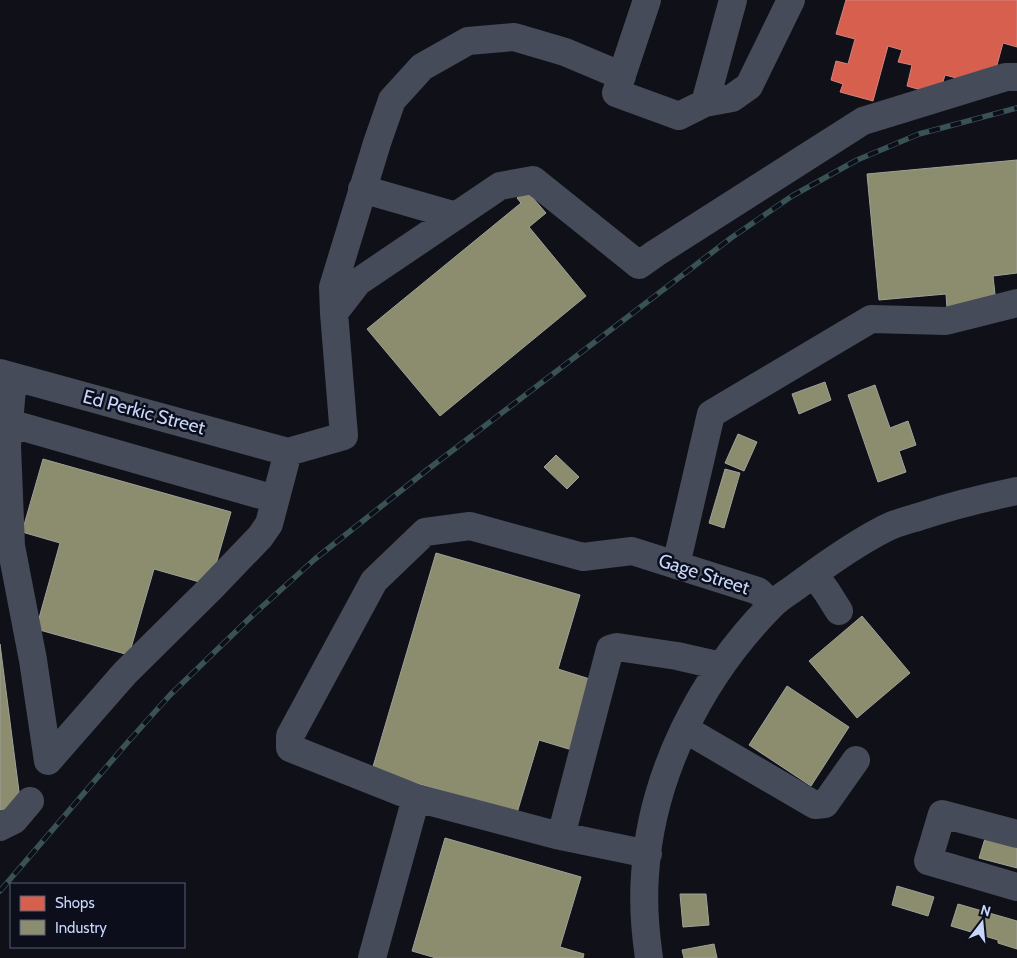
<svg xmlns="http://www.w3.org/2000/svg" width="1017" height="958" font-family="Cabin,sans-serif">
  <rect width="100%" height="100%" fill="#101118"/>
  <path fill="#d6604d" stroke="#d28382" d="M846 0H1017V47L1003 43 994 76 979 84 945 75 939 95 907 86 912 65 898 62 902 50 888 46 873 101 840 92 843 84 831 80 836 61 848 64 855 39 836 34Z"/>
  <path fill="#8c8c6e" stroke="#9ea299" d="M1017 160V273L993 276 996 303 947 308 946 294 879 300 867 174Z
    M526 190 546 213 529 227 586 296 440 416 367 329 521 203 517 198Z
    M825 382 831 400 799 414 792 394Z
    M875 385 890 428 908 421 916 445 899 451 906 472 878 482 848 395Z
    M738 434 757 442 744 471 725 463Z
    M556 455 579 477 567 489 544 467Z
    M43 459 231 512 210 585 154 569 129 655 36 629 60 543 22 532Z
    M725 469 740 473 724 528 709 523Z
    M436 553 580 595 558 669 593 680 572 750 539 740 517 813 372 770Z
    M862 616 910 673 857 718 809 661Z
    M0 644 21 807 0 810Z
    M787 686 849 727 811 786 749 745Z
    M987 832 1017 841V868L979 858Z
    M445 838 581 877 560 947 584 954 583 958H436L412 951Z
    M897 886 934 897 928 916 892 905Z
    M680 894H706L709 925 683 927Z
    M958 904 1017 921V949L998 943V940L951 926Z
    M714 944 717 958H684L682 950Z"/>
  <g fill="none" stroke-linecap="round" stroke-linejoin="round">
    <path stroke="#454b59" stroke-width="28" d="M647 0 616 93 679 116 705 103 733 0
      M705 103 732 98 749 86 791 0
      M362 189 456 216
      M334 313 333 287 377 143 392 100 422 67 468 41 514 37 565 52 622 76
      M0 373 288 452
      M13 377 7 446 11 546 33 660 48 761 125 673 211 588 260 537 269 524 288 452
      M9 423 275 499
      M288 452 344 436 334 313 358 282 500 186 533 180 639 265 656 253 863 121 1006 77H1017
      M676 565 711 414 871 319 946 321 1017 303
      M814 574 827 592 839 611
      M685 729 815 805 825 804 856 760
      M0 827 14 820 30 801
      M1017 834 942 814 928 861 1017 887
      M561 836 610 649 617 647 677 656 721 666
      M648 854 556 835 416 798 290 748V736L374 581 425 532 470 526 583 557 632 551 758 591 772 605
      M372 958 416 798
      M649 958C645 931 643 902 645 875 651 775 701 677 771 606 779 597 791 591 801 583 828 563 856 543 886 528 896 523 908 520 918 517 951 506 983 498 1017 491"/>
    <g stroke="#395254" stroke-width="5.5">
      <path id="rail" d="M0 891 127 743 170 695 254 614 315 559 427 470 731 238 792 196 857 160 919 134 1017 108"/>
    </g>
    <use href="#rail" stroke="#0c0f1b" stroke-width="4" stroke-dasharray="11" stroke-linecap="butt"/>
  </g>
  <g text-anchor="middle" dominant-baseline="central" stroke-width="5" stroke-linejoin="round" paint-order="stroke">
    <g font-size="19" fill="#c9d6fc" stroke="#0c0f1b">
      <text transform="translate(144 412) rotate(15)">Ed Perkic Street</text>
      <text transform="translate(704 574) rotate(18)">Gage Street</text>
    </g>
  </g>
  <rect x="10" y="883" width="175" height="65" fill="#0c0f1b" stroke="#585f75"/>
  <rect x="20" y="896" width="25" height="15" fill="#d6604d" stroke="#585f75"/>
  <text x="55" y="908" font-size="15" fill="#c9d6fc">Shops</text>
  <rect x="20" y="920" width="25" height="15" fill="#8c8c6e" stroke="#585f75"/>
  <text x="55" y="933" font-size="15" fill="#c9d6fc">Industry</text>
  <g transform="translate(982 923) rotate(16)" stroke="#0c0f1b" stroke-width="4" paint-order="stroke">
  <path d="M0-4L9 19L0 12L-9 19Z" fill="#c9d6fc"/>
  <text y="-8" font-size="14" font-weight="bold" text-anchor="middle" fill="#c9d6fc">N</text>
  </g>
</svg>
